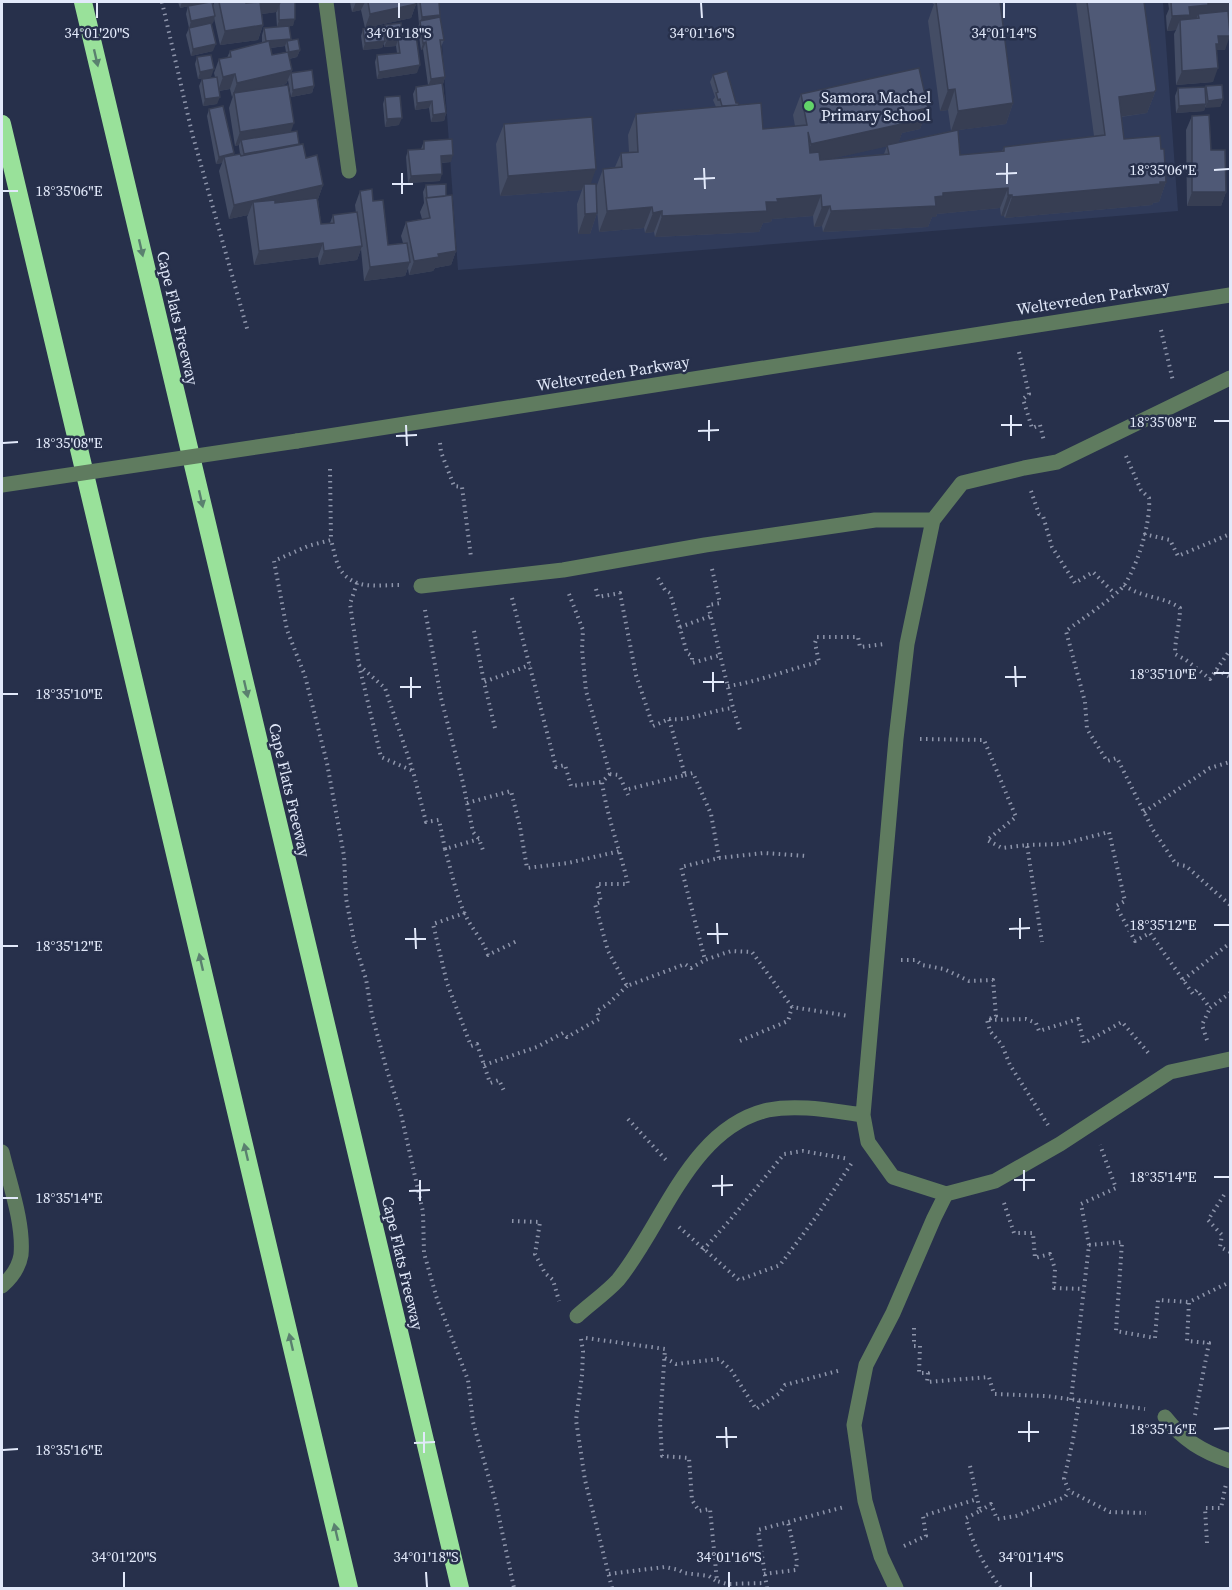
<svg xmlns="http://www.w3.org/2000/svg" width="1232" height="1590" font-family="'Source Serif 4',serif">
  <rect width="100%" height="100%" fill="#27304b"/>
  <path fill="#303b5a" d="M439 2H1163L1178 211 458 270Z"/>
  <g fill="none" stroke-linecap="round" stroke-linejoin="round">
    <path stroke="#8e95ab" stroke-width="4" stroke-dasharray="1.5 4.5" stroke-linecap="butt" d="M162 2 192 133 248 332
      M1161 330 1173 381
      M1019 352 1029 394 1023 399 1032 428 1040 425 1044 441
      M440 443 441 452 454 486 462 487 471 557
      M1126 456 1141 490 1149 498C1151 522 1138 564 1125 584 1117 596 1079 621 1066 631L1085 702 1087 729 1107 761 1117 758 1153 830 1176 864 1186 866 1230 905
      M330 469 331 540
      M1031 491 1039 514 1043 516 1052 547 1075 583 1093 572 1114 593
      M1144 534 1170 540 1178 556 1230 534
      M712 569 720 603 708 605 733 708 740 730
      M658 578 665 590 670 593 687 653 692 656V663L721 655
      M357 583 350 604 359 665 381 757 413 771
      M399 585C379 585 356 590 342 572 336 565 334 550 331 540L308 546 274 561 287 630 305 676 327 763 344 856 346 898 354 941 366 979 372 1015 386 1067 401 1114 423 1212 424 1253 437 1299 468 1380 473 1422 496 1503 514 1588
      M1124 585C1141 598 1163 596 1180 608 1180 624 1175 638 1175 654L1186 660 1210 679 1230 650
      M596 589 598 597 620 593 636 675 653 726 669 719 685 775 625 790
      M569 594 583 630 582 649 586 691 610 774 619 775 628 795
      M512 598 556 767 565 765 571 786 601 782
      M425 610 441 698 463 783 473 832 479 839 484 853
      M680 627 711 616
      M474 631 484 682
      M359 665 385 688 413 771 426 822 439 820 445 849 479 839
      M1217 670 1230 677
      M728 686C758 682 789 669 819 662L815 643 817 637H858L860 647 884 644
      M669 719C692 721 711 710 733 708
      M495 728 484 682 530 665
      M920 739 984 740 1016 817 987 840 1002 848 1027 845 1042 942
      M610 774 602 782C607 817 620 850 628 884H597L601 902 595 904 608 951 627 986 685 964 691 968 705 960
      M685 775 693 773 711 814 719 858 681 867 705 960 731 951 752 952 792 1007 849 1016
      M467 803 511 791 520 827 527 868 568 863 620 851
      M1144 812 1210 768 1230 762
      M1027 845 1062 844 1109 832 1125 901 1116 906 1135 941 1150 933 1193 994 1197 990 1210 1008 1230 993
      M445 849C452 873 457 901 469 922 476 934 484 942 488 955L519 940
      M719 858 764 853 807 856
      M465 913 433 924 447 983 471 1046 477 1044 490 1083 499 1080 505 1093
      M901 960H916L922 965 944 969 969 981 993 980 996 1016 987 1020 990 1031 1002 1045 1010 1065 1048 1125
      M1183 980 1230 943
      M989 1020 1026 1019 1036 1023 1039 1031 1078 1019 1084 1043 1122 1022 1151 1056
      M1207 1040 1202 1025 1210 1008
      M740 1041 788 1021 792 1007
      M484 1065 537 1047 563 1033 567 1037 599 1019 597 1011 608 1004 627 986
      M628 1119 666 1160
      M1224 1195 1208 1220 1222 1235 1220 1247 1230 1252
      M1004 1203 1014 1233H1033L1035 1258 1050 1254 1055 1269 1054 1288 1084 1289
      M512 1221 540 1222 535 1254 545 1273 553 1280 559 1301
      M679 1227 739 1280 780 1265 816 1217 853 1161
      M1089 1245 1122 1242 1116 1331 1155 1338 1158 1300 1189 1302
      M703 1250 730 1220 784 1154 803 1151 849 1159
      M914 1328V1346H920L919 1373H928L927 1382 989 1377 994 1394 1046 1396 1145 1409
      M586 1338 665 1349 660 1423 662 1456 689 1458 692 1500 699 1511 710 1509 717 1581 727 1584 765 1583
      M581 1339 583 1351 582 1375 576 1420 585 1480 612 1588
      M665 1358 676 1364 719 1359 731 1370 756 1409 780 1393 785 1385 841 1370
      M1071 1400 1089 1245 1081 1204 1116 1188 1100 1145
      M1079 1401 1073 1440 1064 1479 1069 1491 1110 1512 1146 1513
      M1195 1415 1209 1343 1187 1341 1189 1302 1230 1282
      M970 1466 980 1511 966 1518C972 1544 985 1567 1001 1588
      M980 1511 991 1504 997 1519 1016 1516 1065 1497 1069 1491
      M1207 1543 1205 1508H1221L1226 1484
      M904 1546 926 1536 923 1516 977 1499
      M609 1574 665 1567 679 1570 684 1573 709 1576 716 1581
      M764 1574 796 1570 797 1561 788 1522
      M767 1588 758 1530 844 1507"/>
    <path stroke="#5f7b5f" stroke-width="15" d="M326 2 349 171
      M1230 378 1057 462 1024 468 962 483 933 520 907 644 896 739 863 1115 868 1142 893 1177 946 1194 995 1181 1060 1144 1170 1072 1230 1059
      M297 441 1230 295
      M421 586 563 570 705 545 875 520H933
      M2 1152C9 1182 24 1223 21 1255 19 1267 11 1278 2 1286
      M577 1316C590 1304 606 1293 618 1280 663 1225 690 1128 768 1110 799 1104 832 1111 863 1115
      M1165 1417C1183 1440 1203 1452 1230 1461
      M896 1588 881 1556 865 1501 854 1425 866 1365 893 1313 934 1218 946 1194"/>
    <path stroke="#99e19a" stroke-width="18" d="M83 2 460 1588
      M2 124 349 1588"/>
    <path stroke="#5f7b5f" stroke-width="15" d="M2 485 297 441"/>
  </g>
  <path fill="#444d65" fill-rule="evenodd" d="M178 2H206L180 8Z
    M350 2H415L416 4 411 18 365 28 361 10 352 12Z
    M417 2H439L440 17 444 40 441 47 445 77 443 84 446 113 444 121 431 122 429 108 415 110 413 94 416 87 428 85 423 49 421 50 418 29 419 24Z
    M932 2H1000L1013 103 1006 124 958 130 960 155 1002 151 1004 147 1094 136 1076 2H1144L1156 90 1147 113 1121 117 1124 139 1161 149 1166 182 1159 202 1153 203 1152 205 1005 218 1004 216H1001L1000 208 937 214 936 217H932L928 227 823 232 822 226 814 227 813 216 772 219 771 222 763 223 759 232 655 237 654 232 645 233 644 228 599 232 596 197 597 213 590 234H578L577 204 582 190 500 196 496 144 504 124 596 188 603 169 615 167 621 153 629 152 628 135 636 114 716 107 713 100 715 97 710 82 713 75 736 103 739 105 763 129 795 126 793 115 801 94 928 108 920 129 902 133 898 143 951 131 948 110 940 111 928 21 934 4H933ZM887 146 884 154 829 159 869 150Z
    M1168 2H1230V12L1228 13 1225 50H1217L1213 82 1176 85 1174 34 1176 30 1167 31 1166 16 1169 9Z
    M214 3V2H295L293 26H289L291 40 300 50 297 57 289 59 292 70 291 73 314 86 312 93 291 97 288 80 286 84 275 87 291 132 323 185 318 199 321 224 330 223 333 215 356 213 355 205 360 191 373 201 388 245 403 243 401 236 406 222 422 219 420 212 424 203 423 192 426 185 446 196 456 251 451 265 435 268 433 271 409 275 408 268 405 276 364 281 361 249 357 260 319 265 318 257 254 265 247 217 248 215 229 219 219 171 222 163 216 164 207 116 209 109 234 155 240 154 239 147V145L235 146 229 108 233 96 232 97 230 89 219 91 217 104 203 106 199 86 202 79 215 77 214 73 219 59 227 58 230 51 262 43V35L264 28 277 27 276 12 262 14 263 25 258 40 220 45 214 18 213 23 211 24 213 51 191 56 186 35 189 28 186 14 188 6H213ZM285 46 286 52 272 55 271 48Z
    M385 25 402 36 417 73 377 79 375 62 377 55 397 53 396 46 384 47V43L382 48 363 50 361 36 363 29 383 30Z
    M197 57 211 77 198 79 195 64Z
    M1206 86 1223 99 1220 107H1205L1204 111 1176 113 1175 96 1178 88 1205 90Z
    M385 97 399 125 385 127 383 104Z
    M1192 116 1211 150 1226 192 1221 206H1187L1186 130Z
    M424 141 451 162 441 163 440 181 408 183 406 157 408 150 421 149Z"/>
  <path fill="#373e53" d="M182 2H206L180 8Z
    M260 2H280L277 12 255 15Z
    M356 2H365L361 10 352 12Z
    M1207 2H1230V12L1205 15 1199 18 1198 14 1196 20H1180L1176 30 1167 31 1172 16 1189 7Z
    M416 4 411 18 365 28 370 14Z
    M440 15 438 22H420L422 17Z
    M215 16 213 23 189 29 191 21Z
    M295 19 293 26 277 27 279 20Z
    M263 25 258 40 220 45 225 31Z
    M1218 36H1230L1225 50H1216L1213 58Z
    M291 39 289 46 287 41 285 46 263 49 266 41Z
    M398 39 396 46 384 47 387 40Z
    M385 41 382 48 363 50 365 43Z
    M426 42 423 49 421 50 423 43Z
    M216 44 213 51 191 56 193 49Z
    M300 50 297 57 287 59 289 52Z
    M420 65 417 73 377 79 379 72Z
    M1218 68 1213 82 1176 85 1182 71Z
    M214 69 211 77 198 79 200 72Z
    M292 70 286 84 235 96 234 93 233 96 232 97 237 83Z
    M235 74 230 89 218 91 223 77Z
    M445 77 443 84 428 86 431 79Z
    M314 86 312 93 291 97 293 90Z
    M955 89 948 110 940 111 948 90Z
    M1156 90 1147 113 1111 118 1119 97Z
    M220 97 217 104 203 106 205 99Z
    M1223 99 1220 107 1205 108 1208 101Z
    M432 101 429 108 415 110 417 103Z
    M1013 103 1006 124 951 131 958 111Z
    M1206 104 1204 111 1176 113 1179 106Z
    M928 108 920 129 902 133 898 144 804 165 811 144 904 113Z
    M446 113 444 121 431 122 433 115Z
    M402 118 399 125 385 127 387 119Z
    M294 123 289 137 241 140 239 145 235 146 240 132Z
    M234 153 232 161 224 157 222 163 216 164 219 157Z
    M453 155 451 162 438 163 441 156Z
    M596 169 589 189 584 184 582 190 500 196 508 176Z
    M442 174 440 181 408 183 411 176Z
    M1166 182 1159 202 1153 203 1152 205 1005 218 1012 197Z
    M323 185 318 199 254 213 253 202 248 215 229 219 234 205Z
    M1008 188 1000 208 937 214 936 217H932L928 227 823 232 831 211 935 197 943 193Z
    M1192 192H1226L1221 206H1187Z
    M821 195 813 216 772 219 771 222 763 223 759 232 655 237 662 216 766 202 777 199Z
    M1008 195H1012L1004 216H1001Z
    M830 206 822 226 814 227 822 207Z
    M652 207 644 228 599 232 607 211Z
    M662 211 654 232 645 233 653 213Z
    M597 213 590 234H578L585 214Z
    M323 243 318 257 254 265 259 251Z
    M362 246 357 260 319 265 324 251Z
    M456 251 451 265 435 268 433 271 409 275 414 261 438 254Z
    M410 262 405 276 364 281 370 267Z"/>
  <path fill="#4f5976" stroke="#373e53" stroke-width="1.5" d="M210 2H212L215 16 191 21 188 6Z
    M219 2H246V3L260 2 263 25 225 31Z
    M280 2H295V19L279 20V5Z
    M368 2H415L416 4 370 14Z
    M420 2H439L440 15 422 17Z
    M936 2H1000L1013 103 958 111 955 89 948 90Z
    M1087 2H1144L1156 90 1154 92 1119 97 1124 139 1160 136 1161 149H1164L1166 182H1160V184L1012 197V195H1008V188L943 193V196L935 197 936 206 831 211 830 206 822 207 821 195 777 199 778 202H766L767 211 662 216V211L653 213 652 207 607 211 603 169 622 167 621 153 638 152 636 114 761 103 763 129 807 125 801 94 919 68 928 108 904 113 906 123 811 144 808 132 810 153 819 152 820 160 889 154 887 145 958 130 960 155 1004 151V147L1105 135Z
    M1171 2H1208V5L1189 7 1190 15 1172 16Z
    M1228 11 1230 36H1218L1219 44H1216L1218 68 1182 71 1180 20 1199 18 1198 14Z
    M440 17 444 40H440L445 77 431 79 426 42 423 43 420 21Z
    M211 23 216 44 193 49 189 28Z
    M401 23 402 36 416 35 420 65 379 72 377 55 400 53 398 39 387 40 385 25Z
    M289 26 291 39 266 41 264 28Z
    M383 26 385 41 365 43 363 29Z
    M298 39 300 50 289 52 287 41Z
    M269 41 272 55 288 52 292 70 237 83 235 74 223 77 219 59 231 57 230 51Z
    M211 55 214 69 200 72 197 57Z
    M312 70 314 86 293 90 291 73Z
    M727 71 736 103H738L739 105 722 106 720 99 718 100 716 93 718 92 713 75Z
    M217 77 220 97 205 99 202 79Z
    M442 83 446 113 433 115 432 101 417 103 416 87Z
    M288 85 294 123 240 132 234 93Z
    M1222 85 1223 99 1208 101 1206 86Z
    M1205 87 1206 104 1179 106 1178 88Z
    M400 96 402 118 387 119 385 97Z
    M223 106 234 153 219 157 209 109Z
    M1209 115 1211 150H1225L1226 192H1192V116Z
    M592 117 596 169 508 176 504 124Z
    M297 131 299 144 244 154 241 140Z
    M452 139 453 155 441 156 442 174 411 176 408 150 424 149V141Z
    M303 144 306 158 317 155 323 185 234 205 224 157 240 154 241 156Z
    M446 184V196L427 198 426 185Z
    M584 184H596L597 213 585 214Z
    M372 189 373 201 383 200 388 245 407 243 410 262 370 267 360 191Z
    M452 195 456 251 438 254 439 257 414 261 406 222 430 218 426 198Z
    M317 198 321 224 334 223 333 215 357 212 362 246 324 251 323 243 259 251 253 202 275 200V203Z"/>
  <defs><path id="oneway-solid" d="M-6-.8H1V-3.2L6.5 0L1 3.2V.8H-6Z" transform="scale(1.5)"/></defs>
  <g fill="#5a806f">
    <use href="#oneway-solid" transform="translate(96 58) rotate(77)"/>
    <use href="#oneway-solid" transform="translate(141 248) rotate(77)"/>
    <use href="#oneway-solid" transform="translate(201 499) rotate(77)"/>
    <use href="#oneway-solid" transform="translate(246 689) rotate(77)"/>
    <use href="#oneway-solid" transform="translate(201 962) rotate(-103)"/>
    <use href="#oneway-solid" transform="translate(246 1152) rotate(-103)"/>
    <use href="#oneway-solid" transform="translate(291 1342) rotate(-103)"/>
    <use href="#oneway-solid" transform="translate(336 1532) rotate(-103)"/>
  </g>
  <path fill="none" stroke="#e2e9fa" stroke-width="2" d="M97 3V18M399 3V18M701 3 702 18M1004 3V18M1007 163V184M704 168 705 189M1214 170 1229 169M402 173V194M996 174 1017 173M694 179 715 178M392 184H413M3 191H18M1011 415V436M709 420V441M1214 421H1229M406 425 407 446M1001 425H1022M698 431 719 430M396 436 417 435M3 443 18 442M1015 666 1016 687M713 672V692M1214 673H1229M411 677V698M1005 677H1026M703 682H724M400 687H421M3 694H18M1020 918V939M717 923 718 944M1214 925H1229M415 928 416 949M1009 929 1030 928M707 934H728M405 939H426M3 946H18M1024 1170V1191M722 1175V1196M1214 1177H1229M420 1180V1201M1014 1180H1035M712 1186 733 1185M409 1191 430 1190M3 1198H18M1029 1421V1442M726 1427 727 1448M1214 1429 1229 1428M424 1432V1453M1018 1432H1039M716 1437H737M414 1443 435 1442M3 1450 18 1449M124 1572V1587M426 1572 427 1587M729 1572V1587M1031 1572V1587"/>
  <circle fill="#62d469" stroke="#27304b" stroke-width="2" cx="809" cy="106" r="6"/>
  <g text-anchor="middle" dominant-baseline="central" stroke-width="5" stroke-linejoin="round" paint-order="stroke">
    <g font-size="16" fill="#e2e9fa" stroke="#27304b" text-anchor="start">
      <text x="821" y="97">Samora Machel<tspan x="821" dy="18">Primary School</tspan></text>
    </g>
    <g font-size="16" fill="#e2e9fa" stroke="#27304b">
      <text transform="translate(1093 297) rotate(-9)">Weltevreden Parkway</text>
      <text transform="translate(178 318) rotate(77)">Cape Flats Freeway</text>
      <text transform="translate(613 373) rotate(-9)">Weltevreden Parkway</text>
      <text transform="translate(290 790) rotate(77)">Cape Flats Freeway</text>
      <text transform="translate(403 1263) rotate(77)">Cape Flats Freeway</text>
    </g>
  </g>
  <g font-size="15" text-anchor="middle" fill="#e2e9fa" stroke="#27304b" stroke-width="5" stroke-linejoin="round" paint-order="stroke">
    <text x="97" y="38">34°01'20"S</text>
    <text x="399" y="38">34°01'18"S</text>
    <text x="702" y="38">34°01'16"S</text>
    <text x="1004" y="38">34°01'14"S</text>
    <text x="1163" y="175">18°35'06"E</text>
    <text x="69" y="196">18°35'06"E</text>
    <text x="1163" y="427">18°35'08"E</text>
    <text x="69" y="448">18°35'08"E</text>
    <text x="1163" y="679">18°35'10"E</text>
    <text x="69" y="699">18°35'10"E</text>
    <text x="1163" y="930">18°35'12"E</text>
    <text x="69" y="951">18°35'12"E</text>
    <text x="1163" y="1182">18°35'14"E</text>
    <text x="69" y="1203">18°35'14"E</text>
    <text x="1163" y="1434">18°35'16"E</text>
    <text x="69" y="1455">18°35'16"E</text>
    <text x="124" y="1562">34°01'20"S</text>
    <text x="426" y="1562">34°01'18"S</text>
    <text x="729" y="1562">34°01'16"S</text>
    <text x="1031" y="1562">34°01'14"S</text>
  </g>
  <rect width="1232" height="1590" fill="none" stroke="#e2e9fa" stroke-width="6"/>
</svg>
